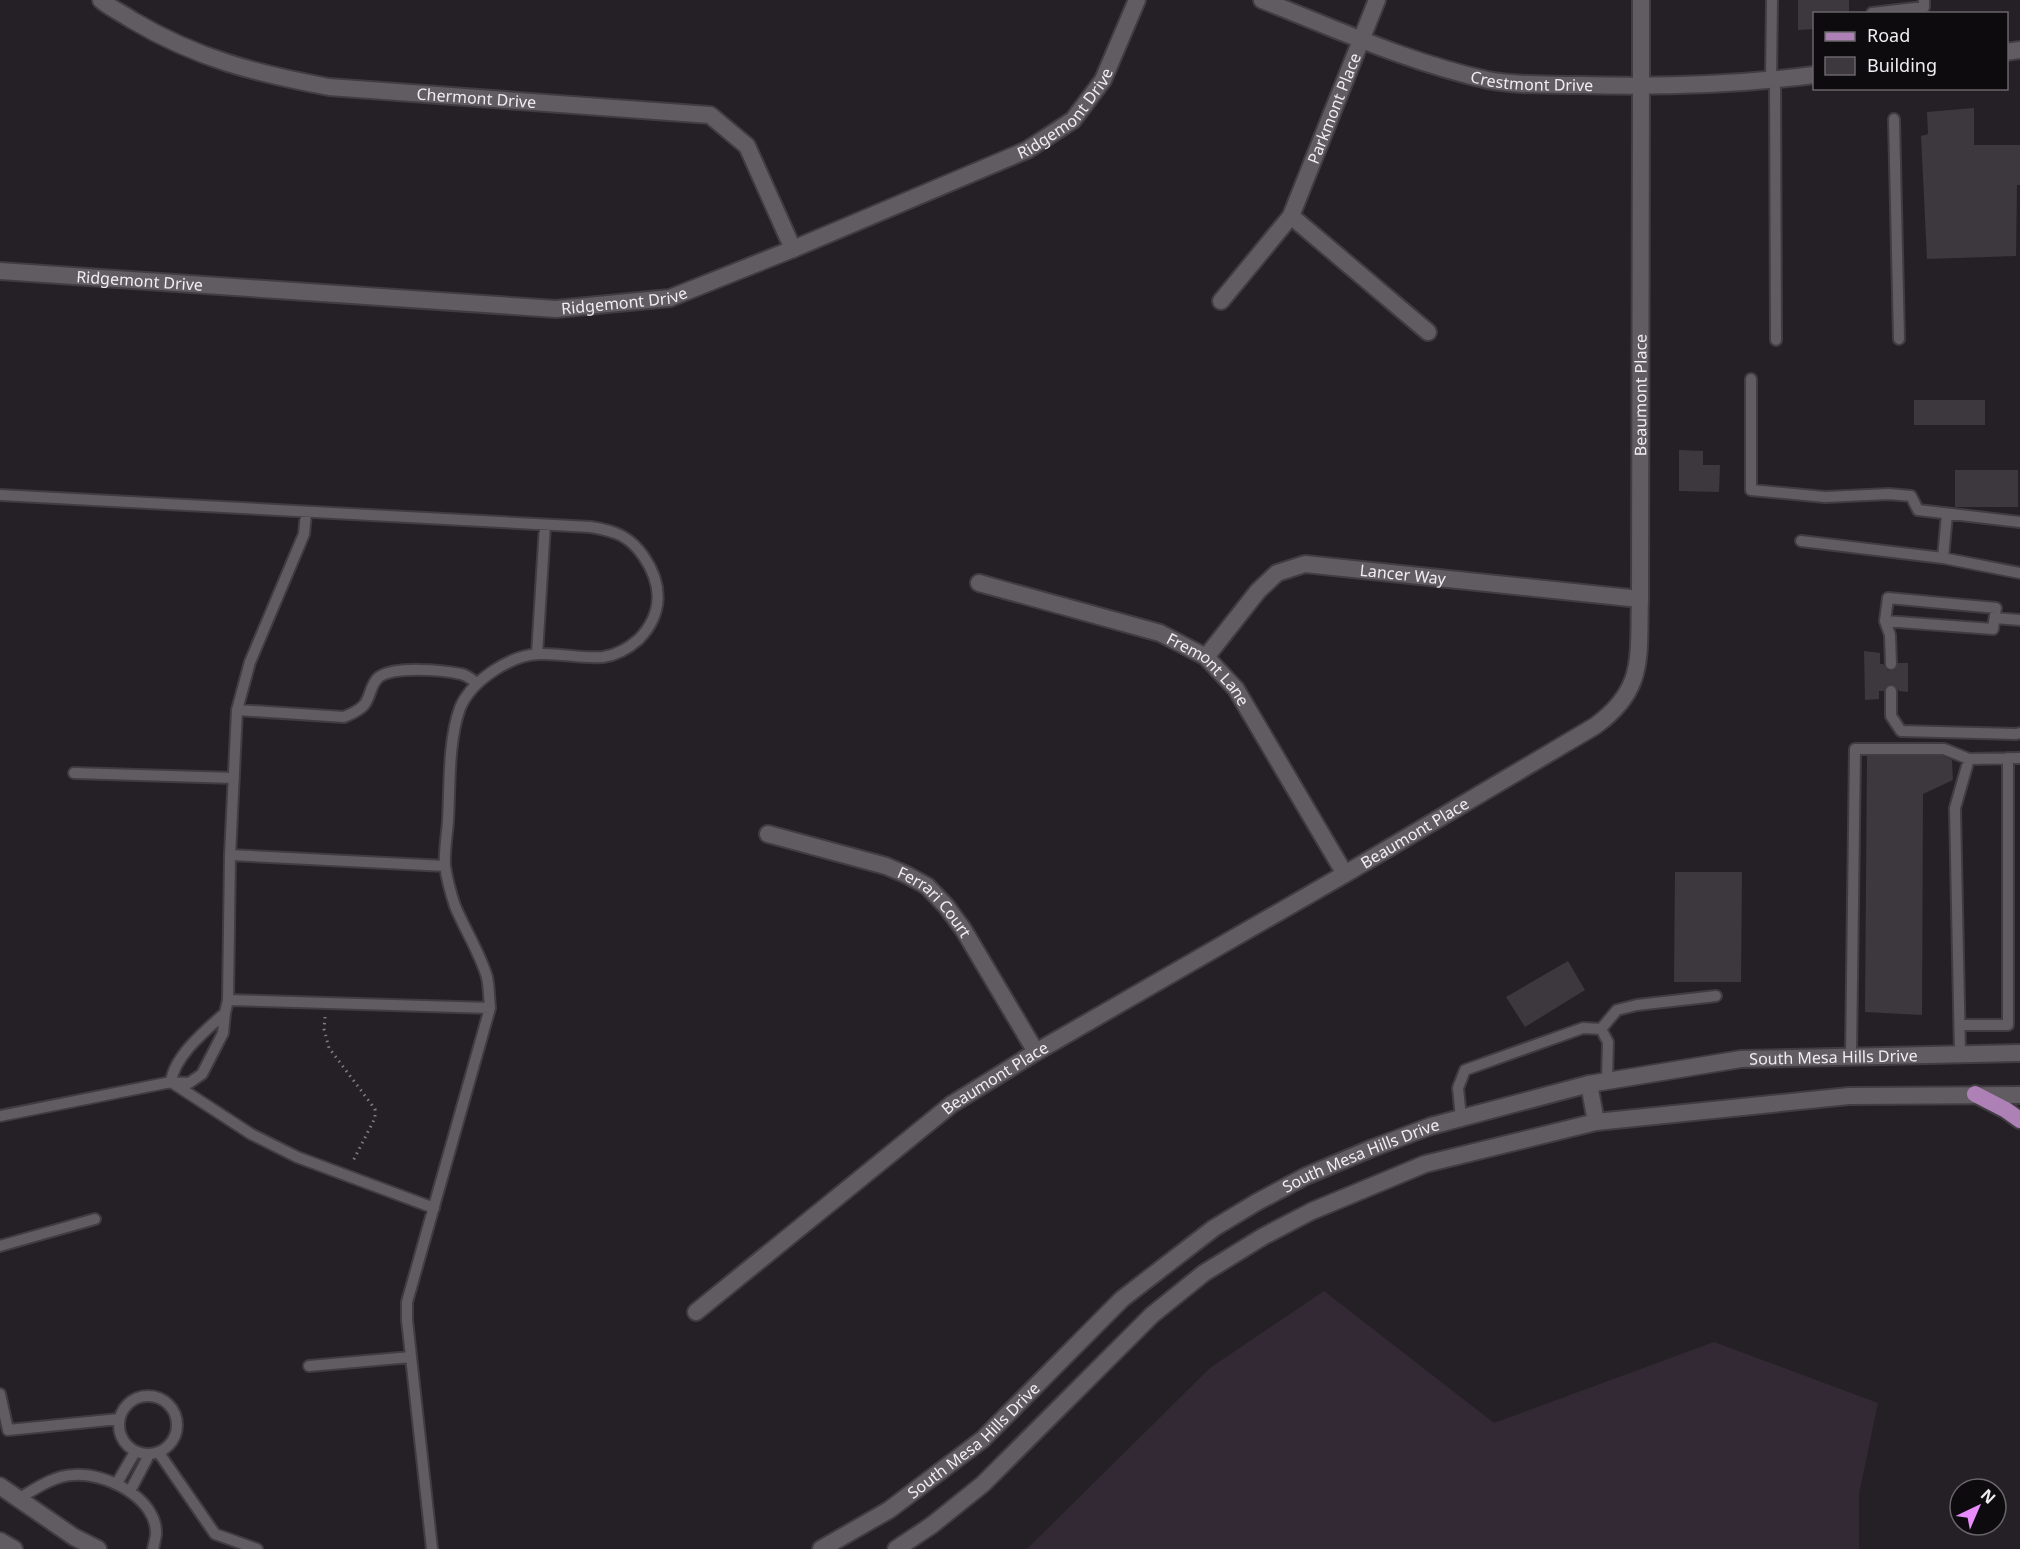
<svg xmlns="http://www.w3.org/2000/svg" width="2020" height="1549" font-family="'Noto Sans',sans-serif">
  <rect width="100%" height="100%" fill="#252026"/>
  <path fill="#322934" d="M1324 1291 1494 1423 1714 1342 1878 1403 1859 1494V1549H1027L1210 1368Z"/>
  <path fill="#3d383e" d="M1798 0H1849V14H1815V29L1798 30Z
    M1974 108V145H2020V185H2017L2016 256 1927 259 1921 136 1928 134 1927 112Z
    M1914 400H1985V425H1914Z
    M1679 450 1703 451V465H1720L1719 492 1679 491Z
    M1955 470H2018V507H1955Z
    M1864 651 1880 653V664H1883L1888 671 1895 670 1898 663H1908V692L1899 691 1895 685 1890 684 1885 687 1884 691H1879V699L1865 700Z
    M1867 756H1943L1952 760 1953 780 1923 794 1922 1015 1865 1012Z
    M1675 872H1742L1741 982H1674Z
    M1568 961 1585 990 1525 1027 1506 997Z"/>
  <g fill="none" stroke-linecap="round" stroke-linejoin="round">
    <g stroke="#403c41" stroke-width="14">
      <path id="service" d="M1872 13 1924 7V0
        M1771 80 1772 0
        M1775 80 1776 340
        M1894 119 1899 339
        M1751 379V490L1825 497 1889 494 1911 496 1918 510 2020 522
        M0 495 591 527C615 531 630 536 644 557 663 585 663 614 639 639 629 648 616 655 603 657 582 659 560 653 539 654 510 655 471 681 460 708 448 741 450 785 448 821 447 835 444 852 445 866 447 879 451 894 455 906 465 930 479 951 487 977 489 986 489 998 490 1008L407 1302V1320L432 1549
        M1801 541 1943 558 2020 573
        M1943 558 1947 514
        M1995 618 2020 620
        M1885 621 1993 629 1996 608 1888 598 1885 621 1890 635 1891 664
        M537 654 545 525
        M1891 691V716L1901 731 2016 734 2020 733
        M237 710 344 717C351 714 359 711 364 705 371 697 370 684 379 677 395 666 442 670 461 674 467 675 472 680 477 683
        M74 773 234 778
        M230 855 445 866
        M228 1000 490 1008
        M225 1013 228 1000 230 855 237 710 250 662 304 534 306 513
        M1960 1025H2008V758
        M1601 1029 1617 1010 1637 1005 1716 996
        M1960 1054 1955 808 1969 759
        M1851 1056 1855 749H1944L1969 759 2020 758
        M171 1082 251 1134 297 1157 434 1208
        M0 1116 171 1082 189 1083 202 1074 223 1033 225 1013C206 1030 174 1056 171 1082
        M1461 1118 1458 1088 1465 1070 1583 1028 1601 1029 1608 1042 1607 1081
        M0 1246 95 1219
        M309 1366 411 1357
        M0 1394 8 1430 119 1419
        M119 1425a29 29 0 1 1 58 0a29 29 0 1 1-58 0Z
        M159 1453 215 1534 257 1549
        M117 1483 135 1452
        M130 1491 149 1455
        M18 1499C35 1489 53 1476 73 1475 105 1472 158 1498 156 1535 155 1540 154 1545 153 1549"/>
    </g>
    <g stroke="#403c41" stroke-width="20">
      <g id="minor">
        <path id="s1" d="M101 0C110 8 122 13 132 20 198 59 255 73 329 87L710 115 747 146 793 249"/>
        <path d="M1291 216 1428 332"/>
        <path id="s2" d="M0 271 556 309 670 298 793 249 1027 150 1073 120 1103 80 1137 0"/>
        <path id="s3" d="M1221 301 1291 216 1377 0"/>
        <path id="s4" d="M979 583 1160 633 1206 657 1236 689 1345 874"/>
        <path id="s5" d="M1206 657 1258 591 1277 573 1305 564 1640 599"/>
        <path id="s6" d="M768 834 886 866 907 875 927 886 946 906 963 929 1036 1052"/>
        <path id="s7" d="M696 1312 952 1104 1036 1052 1345 874 1595 726C1646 689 1638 657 1640 599L1641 87"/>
      </g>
    </g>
    <g stroke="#403c41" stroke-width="20">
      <g id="tertiary">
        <path id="s8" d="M1262 0C1336 29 1410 63 1488 80 1518 86 1549 84 1579 85 1657 87 1737 85 1814 75"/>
        <path d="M1641 0V87"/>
        <path d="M2006 52 2020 50"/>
        <path d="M1589 1084 1596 1122"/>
        <path d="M0 1486 74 1537 98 1549"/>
        <path d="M0 1541 14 1549"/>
        <path id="s9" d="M821 1549 889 1510 983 1439 1122 1299 1214 1228 1257 1202 1306 1176 1370 1149 1431 1126 1589 1084 1741 1059 2020 1053"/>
        <path d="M896 1549 932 1525 983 1484 1152 1315 1204 1273 1264 1236 1312 1211 1425 1164 1596 1122 1849 1096 2020 1095"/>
      </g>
    </g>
    <g stroke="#403c41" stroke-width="20">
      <path id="primary" d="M1975 1094 2006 1110 2020 1120"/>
    </g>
    <path stroke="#817d82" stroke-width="3" stroke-dasharray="1.5 4.5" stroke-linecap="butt" d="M325 1017 324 1029 329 1048 375 1109V1118L352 1163"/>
    <use href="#service" stroke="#615b62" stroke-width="10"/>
    <use href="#minor" stroke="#615b62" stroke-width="16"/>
    <use href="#tertiary" stroke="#615b62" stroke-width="16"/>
    <use href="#primary" stroke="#ad81b6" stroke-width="16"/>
  </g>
  <g text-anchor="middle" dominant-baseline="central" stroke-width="5" stroke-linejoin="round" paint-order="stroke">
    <g font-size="16" fill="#f0edf1" stroke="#0d0b0e">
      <text stroke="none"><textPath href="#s8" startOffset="284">Crestmont Drive</textPath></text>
      <text stroke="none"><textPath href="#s1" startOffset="394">Chermont Drive</textPath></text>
      <text stroke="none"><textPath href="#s3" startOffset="226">Parkmont Place</textPath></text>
      <text stroke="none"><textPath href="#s2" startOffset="1112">Ridgemont Drive</textPath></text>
      <text stroke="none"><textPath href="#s2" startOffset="140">Ridgemont Drive</textPath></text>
      <text stroke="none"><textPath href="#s2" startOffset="626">Ridgemont Drive</textPath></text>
      <text stroke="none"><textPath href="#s7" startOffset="1422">Beaumont Place</textPath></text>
      <text stroke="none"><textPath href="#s5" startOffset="238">Lancer Way</textPath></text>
      <text stroke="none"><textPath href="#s4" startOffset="249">Fremont Lane</textPath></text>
      <text stroke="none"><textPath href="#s7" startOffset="866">Beaumont Place</textPath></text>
      <text stroke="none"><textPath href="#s6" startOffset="184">Ferrari Court</textPath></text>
      <text stroke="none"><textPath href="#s9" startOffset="1160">South Mesa Hills Drive</textPath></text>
      <text stroke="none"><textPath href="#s7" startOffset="380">Beaumont Place</textPath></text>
      <text stroke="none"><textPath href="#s9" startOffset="674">South Mesa Hills Drive</textPath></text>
      <text stroke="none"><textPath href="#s9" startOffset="188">South Mesa Hills Drive</textPath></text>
    </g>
  </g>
  <rect x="1813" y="12" width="195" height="78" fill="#0d0b0e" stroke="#686569" stroke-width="1.5"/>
  <rect x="1825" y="32" width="30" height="9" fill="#ad81b6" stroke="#686569" stroke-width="1.5"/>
  <text x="1867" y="42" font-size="18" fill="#f0edf1">Road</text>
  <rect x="1825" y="57" width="30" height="18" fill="#3d383e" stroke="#686569" stroke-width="1.5"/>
  <text x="1867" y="72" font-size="18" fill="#f0edf1">Building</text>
  <g transform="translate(1978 1507) rotate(44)"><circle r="28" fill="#0d0b0e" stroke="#686569" stroke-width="1.5"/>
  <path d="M0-4.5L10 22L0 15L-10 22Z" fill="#e98dfe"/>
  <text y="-9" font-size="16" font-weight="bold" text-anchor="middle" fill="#f0edf1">N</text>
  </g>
</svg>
